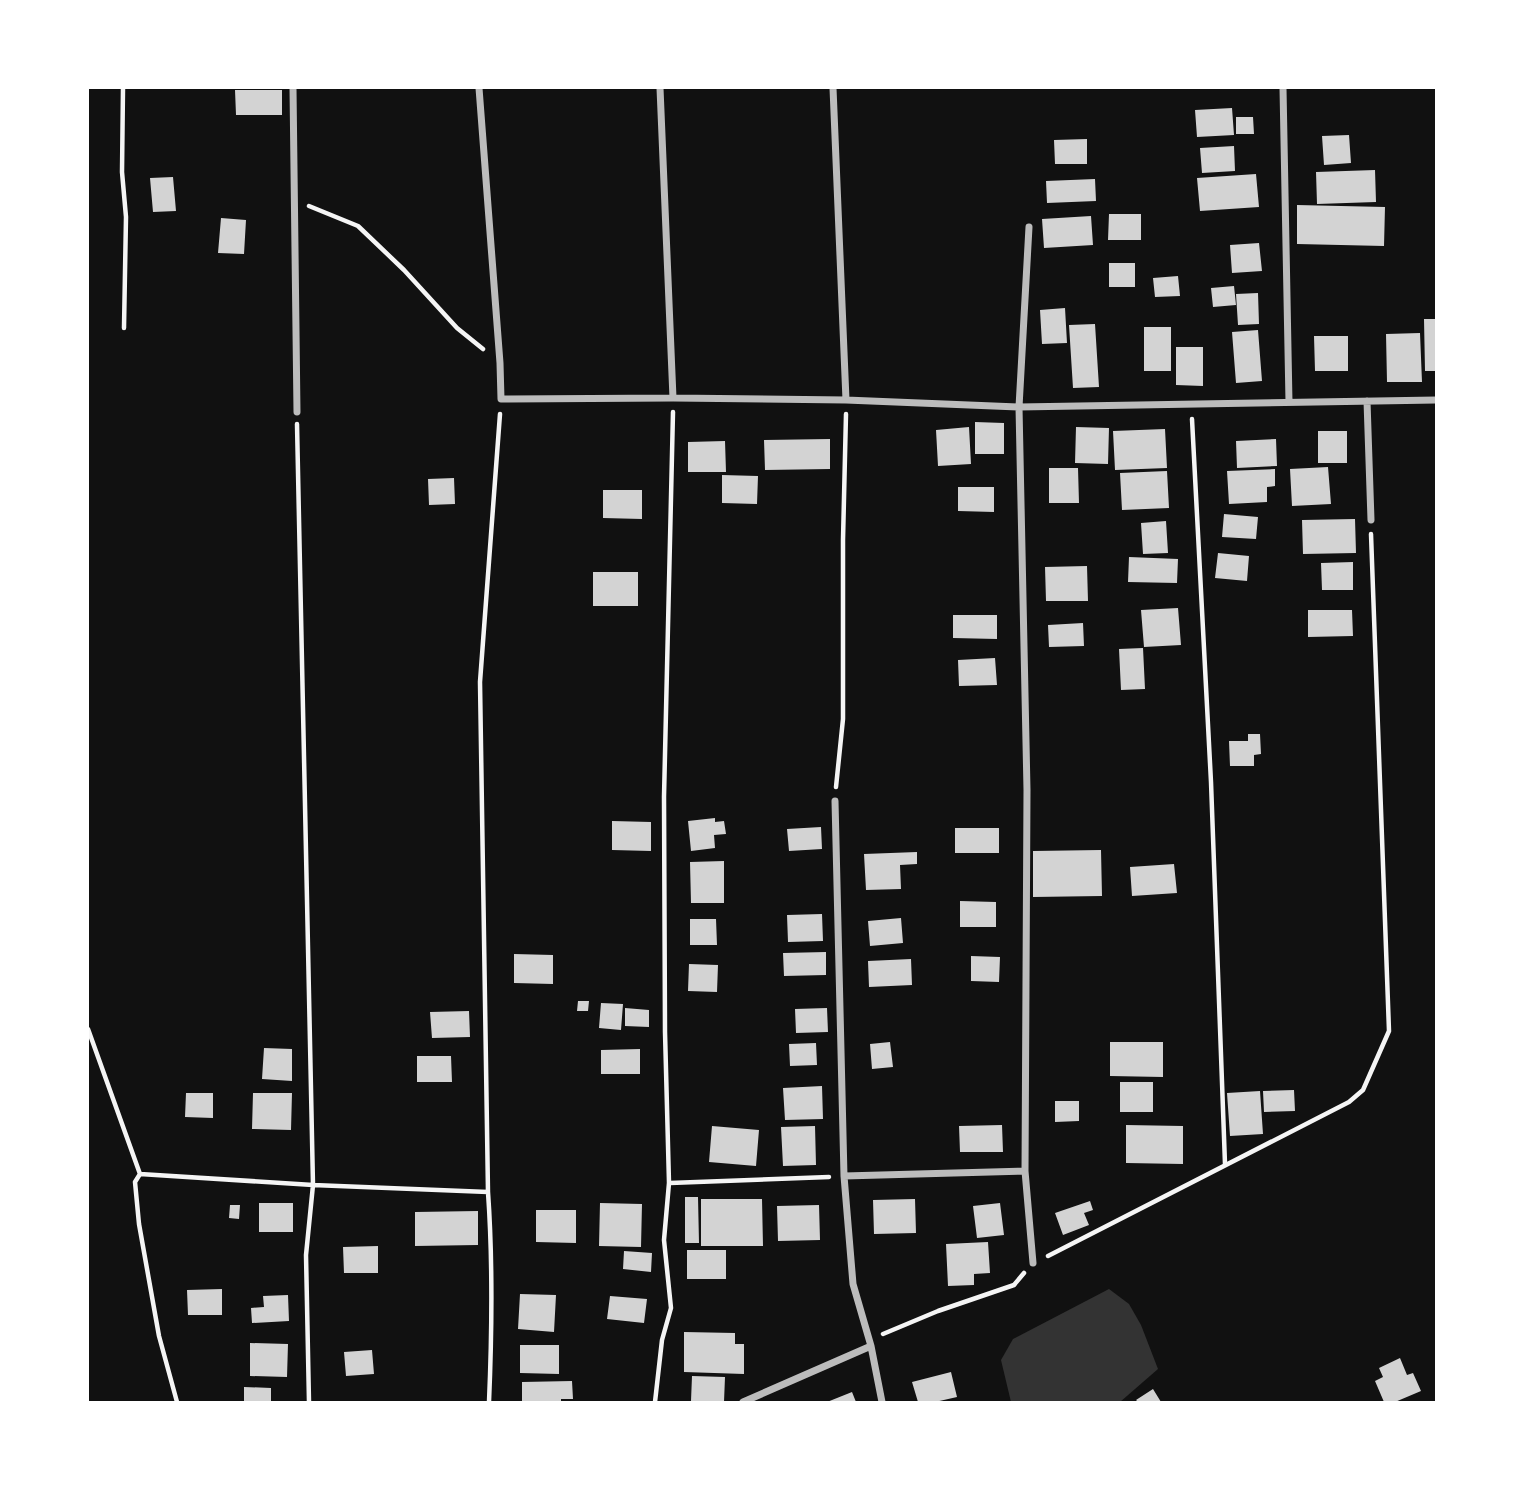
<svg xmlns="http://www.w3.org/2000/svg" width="1524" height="1490" font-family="Signika,sans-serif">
  <rect width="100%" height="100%" fill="#111"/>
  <path fill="#333" d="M1109 1289 1129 1304 1141 1325 1158 1369 1120 1402H1011L1001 1360 1013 1339Z"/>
  <path fill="#d3d3d3" d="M235 90H282V115H236Z
    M1232 108 1234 135 1197 137 1195 110Z
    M1236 117H1253L1254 134H1236Z
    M1349 135 1351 163 1324 165 1322 136Z
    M1087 139V164H1055L1054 140Z
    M1234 146 1235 171 1202 173 1200 148Z
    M1375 170 1376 202 1317 204 1316 172Z
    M1256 174 1259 207 1200 211 1197 178Z
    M173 177 176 211 153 212 150 178Z
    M1095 179 1096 201 1047 203 1046 181Z
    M1297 205 1385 207 1384 246 1297 244Z
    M1109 214H1141V240H1108Z
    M1091 216 1093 245 1044 248 1042 219Z
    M221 218 246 220 244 254 218 253Z
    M1259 243 1262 271 1232 273 1230 245Z
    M1109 263H1135V287H1109Z
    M1178 276 1180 296 1155 297 1153 278Z
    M1234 286 1236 305 1213 307 1211 288Z
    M1258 293 1259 324 1238 325 1236 294Z
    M1065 308 1067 343 1042 344 1040 310Z
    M1424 319H1436V371H1425Z
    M1095 324 1099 387 1073 388 1069 325Z
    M1144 327H1171V371H1144Z
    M1258 330 1262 381 1236 383 1232 332Z
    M1420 333 1422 382H1387L1386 334Z
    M1314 336H1348V371H1315Z
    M1176 347H1203V386L1176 385Z
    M975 422 1004 423V454H975Z
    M969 427 971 464 938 466 936 430Z
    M1076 427 1109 428 1108 464 1075 463Z
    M1165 429 1167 468 1115 470 1113 431Z
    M1318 431H1347V463H1318Z
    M830 439V469L765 470 764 440Z
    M1276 439 1277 466 1237 468 1236 441Z
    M725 441 726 472H688V442Z
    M1328 467 1331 504 1292 506 1290 469Z
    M1049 468H1078L1079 503H1049Z
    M1275 469V486L1267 487V502L1229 504 1227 471Z
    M1167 471 1169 508 1122 510 1120 473Z
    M722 475 758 476 757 504 722 503Z
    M454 478 455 504 429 505 428 479Z
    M958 487H994V512L958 511Z
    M603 490H642V519L603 518Z
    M1224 514 1258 517 1256 539 1222 537Z
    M1355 519 1356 553 1303 554 1302 520Z
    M1166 521 1168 553 1143 554 1141 523Z
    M1218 553 1249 556 1247 581 1215 578Z
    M1129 557 1178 559 1177 583 1128 582Z
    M1353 562V590H1322L1321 563Z
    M1087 566 1088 601H1046L1045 567Z
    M593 572H638V606H593Z
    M1178 608 1181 645 1144 647 1141 610Z
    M1308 610H1352L1353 636 1308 637Z
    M953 615H997V639L953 638Z
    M1083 623 1084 646 1049 647 1048 625Z
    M1143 648 1145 689 1121 690 1119 649Z
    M995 658 997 685 959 686 958 660Z
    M1248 734H1260L1261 754 1254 755V766H1230L1229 741H1248Z
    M715 818V822L724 821 726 834 714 835 715 848 691 851 688 821Z
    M612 821 651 822V851L612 850Z
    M821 827 822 849 789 851 787 829Z
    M955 828H999V853H955Z
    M1101 850 1102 896 1033 897V851Z
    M917 852V864L900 865 901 889 866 890 864 854Z
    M724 861V903H691L690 862Z
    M1174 864 1177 893 1132 896 1130 867Z
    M960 901 996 902V927H960Z
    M822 914 823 941 788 942 787 915Z
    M901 918 903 943 870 946 868 921Z
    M690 919H716L717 945H690Z
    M826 952V975L784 976 783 953Z
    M514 954 553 955V984L514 983Z
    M971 956 1000 957 999 982 971 981Z
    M911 959 912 985 869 987 868 961Z
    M689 964 718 965 717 992 688 991Z
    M578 1001H589L588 1011H577Z
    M601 1003 623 1004 621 1030 599 1028Z
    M625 1008 649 1010V1027L625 1026Z
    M827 1008 828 1032 796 1033 795 1009Z
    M469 1011 470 1037 432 1038 430 1012Z
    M890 1042 893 1067 872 1069 870 1044Z
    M1110 1042H1163V1077L1110 1076Z
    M816 1043 817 1065 790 1066 789 1044Z
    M264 1048 292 1049V1081L262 1079Z
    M640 1049V1074H601V1050Z
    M417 1056H451L452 1082H417Z
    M1120 1082H1153V1112H1120Z
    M822 1086 823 1119 785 1120 783 1088Z
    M1294 1090 1295 1111 1264 1112 1263 1091Z
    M1260 1091 1263 1134 1230 1136 1227 1093Z
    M186 1093H213V1118L185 1117Z
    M253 1093H292L291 1130 252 1129Z
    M1055 1101H1079V1121L1055 1122Z
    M1002 1125 1003 1152H960L959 1126Z
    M1126 1125 1183 1126V1164L1126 1163Z
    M712 1126 759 1130 756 1166 709 1162Z
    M815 1126 816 1165 783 1166 781 1127Z
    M685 1197H698L699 1243H685Z
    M701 1199H762L763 1246H701Z
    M915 1199 916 1233 874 1234 873 1200Z
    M1090 1201 1093 1210 1084 1213 1089 1225 1063 1235 1055 1213Z
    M259 1203H293V1232H259Z
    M600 1203 642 1204 641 1247 599 1246Z
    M1000 1203 1004 1235 977 1238 973 1206Z
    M230 1205H240L239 1219 229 1218Z
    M819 1205 820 1240 778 1241 777 1206Z
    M536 1210H576V1243L536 1242Z
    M478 1211V1245L415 1246V1212Z
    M988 1242 990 1273 974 1274V1285L948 1286 946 1244Z
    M378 1246V1273H344L343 1247Z
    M687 1250H726V1279H687Z
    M624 1251 652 1253 651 1272 623 1269Z
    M222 1289V1315H188L187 1290Z
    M520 1294 556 1295 554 1332 518 1329Z
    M288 1295 289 1321 252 1323 251 1308 264 1307 263 1296Z
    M610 1296 647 1299 644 1323 607 1319Z
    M684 1332 735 1333V1344H744V1374L684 1372Z
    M250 1343 288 1344 287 1377 250 1376Z
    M520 1345H559V1374L520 1373Z
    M372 1350 374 1374 346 1376 344 1352Z
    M1400 1358 1407 1375 1413 1373 1421 1391 1395 1402H1384L1375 1381 1383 1377 1379 1368Z
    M951 1372 957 1397 935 1402H918L912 1382Z
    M692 1376 725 1377 724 1402 691 1401Z
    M572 1381 573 1399H561V1402H522V1382Z
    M244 1387 271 1388V1402H244Z
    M1153 1389 1161 1402H1138L1136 1400Z
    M852 1392 856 1402H827Z"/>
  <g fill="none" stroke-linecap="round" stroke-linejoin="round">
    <path stroke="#f5f5f5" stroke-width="4.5" d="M123 88 122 172 126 217 124 328
      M309 206 358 226 404 270 457 328 483 349
      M1192 419 1211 782 1225 1164
      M297 424 313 1185 306 1255 309 1402
      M836 787 843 719V540L846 414
      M88 1029 140 1174 135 1182 139 1224 159 1336 177 1402
      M140 1174 313 1185 488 1192 480 682 500 414
      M670 1183 829 1177
      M488 1192C493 1263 492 1332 489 1402
      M1048 1256 1349 1102 1363 1090 1389 1031 1371 534
      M883 1334 938 1311 1014 1285 1024 1273
      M655 1402 662 1340 671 1308 664 1240 669 1183 665 1032 664 797 673 412"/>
    <path stroke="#bcbcbc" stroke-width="7" d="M293 88 297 412
      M479 88 500 363 501 399 673 398 846 400 1019 407 1436 400
      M660 88 673 398
      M833 88 846 400
      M1283 88 1289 402
      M1029 227 1019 407 1027 790 1025 1171 1033 1263
      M1367 401 1371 520
      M835 801 844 1176 853 1284 871 1346 882 1402
      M844 1176 1025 1171
      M743 1402 871 1346"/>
  </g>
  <rect width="1524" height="1490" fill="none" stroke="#ffffff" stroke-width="178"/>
</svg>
